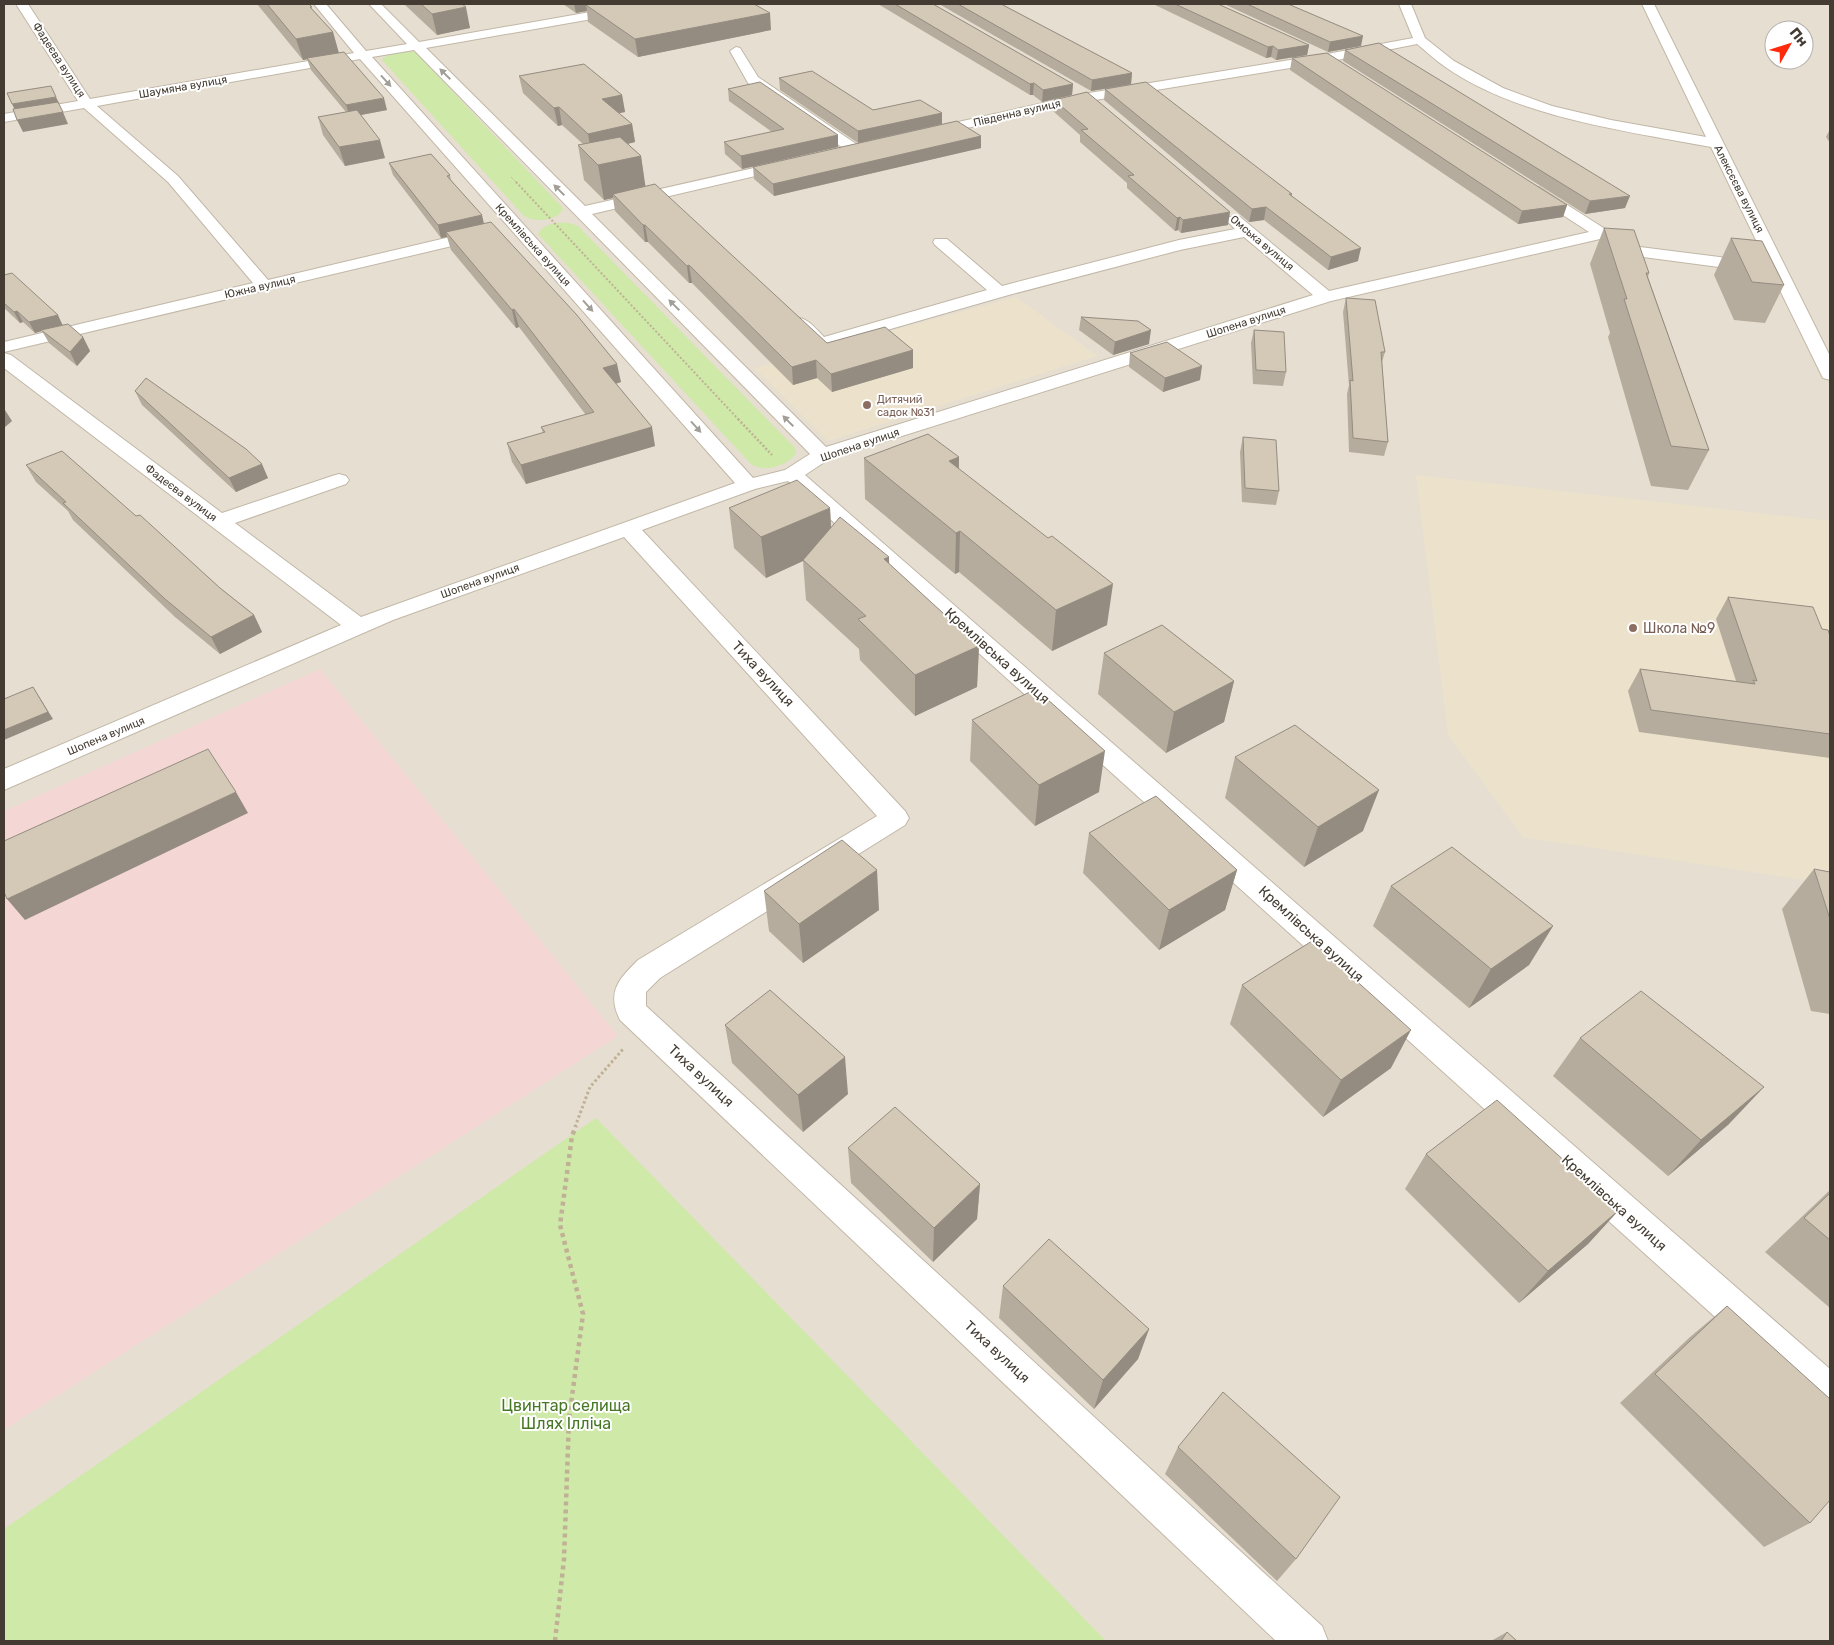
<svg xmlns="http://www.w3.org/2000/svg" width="1834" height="1645" font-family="Rubik,sans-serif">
  <rect width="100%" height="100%" fill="#f2ede2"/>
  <path fill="#e6ded0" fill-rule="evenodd" d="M4 4H1830V1641H4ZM1774 30H1804V60H1774Z"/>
  <path fill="#ece2cb" d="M1016 297 1097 356 828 441 755 368Z
    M1416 475 1830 521V884L1523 837 1448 735Z"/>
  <path fill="#f4d7d4" d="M320 669 618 1036 4 1430V811Z"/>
  <path fill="#cee9a8" d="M410 51 416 53 562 207 563 209C558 221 535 223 524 216L382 60 383 58 395 53Z
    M569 223 578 226 795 448 796 453C788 466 762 474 750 463L538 234C544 223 558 222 569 223Z
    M596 1118 1106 1641H4V1529Z"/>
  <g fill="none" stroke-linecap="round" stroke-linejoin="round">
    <g stroke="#c1b7a7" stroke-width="2">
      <path id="minor" d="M16 4H28L90 99 354 53 314 4H326L366 51 407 44 369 4H381L419 42 636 4H661L655 8 426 48 585 206 789 160 794 161 796 164 794 167 592 214 826 447 1313 295 1244 237 1180 250 1005 296 821 349 815 348 789 322 792 318C806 315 815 328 824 337L987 290 935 245 933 242 935 239H947L1002 286 1179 240 1235 229 1226 220 1228 217H1240L1329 291 1589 232 1529 193 1526 190 1529 187H1539L1632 246 1767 263 1711 147C1626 131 1515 117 1444 66 1435 60 1426 51 1417 44L1327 62 1089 101 926 137 921 136 919 133 921 130 926 129 1089 93 1327 54 1413 38 1399 4H1411L1425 38 1454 61 1503 88 1552 106 1611 120 1706 137 1642 4H1654L1830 356V380L1823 378 1821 374 1772 274 1628 255 1622 254 1600 239 1331 301 829 459 805 475 1830 1369V1413L1816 1408 788 481 755 489 642 530 905 811 909 818 905 825 660 978 646 992V1006L1322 1626 1328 1641H1276L620 1020C606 992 619 979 638 960L877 816 624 537 393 620 4 790V769L341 625 4 368V353L11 355 222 513 332 476 339 474 346 476 349 480 346 484 235 523 361 617 735 483 360 59 97 106 178 176 268 280 484 229 490 231 492 234 490 237 4 352V342L253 283 168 182 84 108 4 122V114L78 101ZM414 50 810 454 785 470 753 478 372 57Z
        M736 47 740 48 758 77 859 146 861 149 859 152H849L748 83 730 51Z"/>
    </g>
    <path stroke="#c0b095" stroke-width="1" stroke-dasharray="1 1" stroke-linecap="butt" d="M511 177 517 183"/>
    <path stroke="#c0b095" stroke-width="2" stroke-dasharray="2 2" stroke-linecap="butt" d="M516 182 739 420"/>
    <path stroke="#c0b095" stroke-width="2.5" stroke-dasharray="2 2" stroke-linecap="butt" d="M738 419 772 455"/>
    <path stroke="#c0b095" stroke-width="3" stroke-dasharray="2.5 2.5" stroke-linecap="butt" d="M575 1127 590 1087 624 1048"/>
    <path stroke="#c0b095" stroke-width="4.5" stroke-dasharray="4 4" stroke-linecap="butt" d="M555 1641 564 1559 569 1419 583 1314 560 1225 572 1136 576 1126"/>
    <use href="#minor" fill="#fff" fill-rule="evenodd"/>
  </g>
  <path fill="#b6ac9d" d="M257 4H309L313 10 333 32 339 53 387 110 361 115 385 158 345 166 323 135 318 117 346 112 311 70 307 59 303 60Z
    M404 4H462L470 28 437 35Z
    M563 4H754L771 30 638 57 588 22 587 11 576 13Z
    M878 4H933L1073 84 1072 95 1042 102 1033 95H1030Z
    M939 4H1001L1132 73 1131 84 1292 194V196L1358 261 1328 270 1264 220 1249 222 1104 100 1105 89 1091 91Z
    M1153 4H1218L1309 45 1307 55 1276 60 1271 57 1266 58Z
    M1224 4H1288L1361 46 1328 52Z
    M1345 50 1625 208 1585 214 1343 61Z
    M1292 58 1567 205 1563 217 1518 224 1290 70Z
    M519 76 622 95 625 112 619 113 632 124 635 142 628 144 641 156 645 187 827 343 913 350V368L832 392 817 378 793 385 692 283H689L648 242H645L615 211 613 198 604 200 584 180 578 145 583 144 562 125 558 126 523 93Z
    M779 78 873 110 942 113V124L858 143 780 90Z
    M728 89 838 147 742 169 725 154 724 142 772 132 729 101Z
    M1054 100 1228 225 1181 233 1178 230 1175 231 1127 188V183L1080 142V135L1053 111Z
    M1830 129V143L1826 137Z
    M981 136V148L774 196 754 179 753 167Z
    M389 163 450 175 451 180 484 224 621 382 616 384 655 446 526 484 512 462 507 443 543 433 541 427 586 415 519 327 516 328 451 250 447 237 441 238 393 175Z
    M1604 228 1649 273 1648 277 1709 450 1688 490 1651 486 1608 337 1610 333 1590 264Z
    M1731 238 1784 285 1765 323 1734 320 1714 275Z
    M4 275 63 325 83 337 90 351 77 366 49 343 42 331 35 333 23 322 20 323 4 308Z
    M1346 298 1385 352 1382 362 1388 442 1384 456 1349 452 1347 394 1349 385 1343 312Z
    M1081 317 1149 344 1113 355 1079 330Z
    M1254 330 1286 372 1283 386 1253 384 1251 343Z
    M1130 353 1200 380 1163 392 1129 367Z
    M135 391 268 478 236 492 142 405Z
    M1243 437 1279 491 1276 505 1242 502 1240 452Z
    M959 457V469L1107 625 1052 651 959 572 955 574 865 499 864 458Z
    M26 465 136 516 220 588 254 615 262 632 220 654 175 617 73 520 68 511 36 482Z
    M729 508H830L831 527 889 557V564L979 646 977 687 915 716 860 660 859 649 806 600 803 561 766 578 734 548Z
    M1728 597 1822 629 1830 636V758L1639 732 1628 691 1640 669 1736 681 1716 619Z
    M1104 653 1234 681 1224 722 1166 753 1098 694Z
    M972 720 1099 792 1035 826 970 761Z
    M1235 757 1363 831 1304 867 1225 798Z
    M1089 833 1237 870 1225 910 1159 950 1083 873Z
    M1814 869 1830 872V1014L1811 1011 1782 909Z
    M1391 886 1553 926 1529 965 1469 1008 1373 926Z
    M764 891 879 910 803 963 769 931Z
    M1242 985 1391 1068 1323 1117 1230 1024Z
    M725 1025 848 1094 803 1132 732 1063Z
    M1580 1038 1729 1124 1668 1176 1553 1076Z
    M848 1148 980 1184 977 1219 933 1262 851 1183Z
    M1426 1154 1619 1210 1588 1244 1519 1303 1405 1189Z
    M1830 1190V1308L1765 1252Z
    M1003 1286 1149 1329 1138 1359 1094 1409 999 1318Z
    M1727 1306 1810 1523 1764 1547 1620 1403 1690 1337Z
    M1178 1447 1296 1559 1277 1581 1165 1474Z
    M1507 1632 1517 1641H1491Z"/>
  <path fill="#948c80" d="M574 4H627L586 5 587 11 576 13Z
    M466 7 470 28 437 35 432 14Z
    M770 13 771 30 638 57 635 39Z
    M333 32 339 54 303 60 296 39Z
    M1363 36 1361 46 1328 52 1330 42Z
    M1309 45 1307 55 1276 60 1278 50Z
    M1273 46 1271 57 1266 58 1268 47Z
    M1132 73 1131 84 1091 91 1092 80Z
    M1034 83 1033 95H1030V84Z
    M1073 84 1072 95 1042 102 1043 90Z
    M622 95 625 112 605 116 602 99Z
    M56 97 59 103 15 110 12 104Z
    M384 98 387 110 350 117 346 105Z
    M559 107 562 125 558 126 554 108Z
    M63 112 68 124 23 132 17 120Z
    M942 113V124L858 143V131Z
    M632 124 635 142 591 152 588 134Z
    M838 135V147L742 169 741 156Z
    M981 136V148L774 196 773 184Z
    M380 140 385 158 345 166 339 147Z
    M641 156 646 190 613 194V198L604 200 598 165Z
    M1630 196 1625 208 1585 214 1590 201Z
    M1567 205 1563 217 1518 224 1522 211Z
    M1266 207 1264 220 1249 222 1252 209Z
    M1230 212 1228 225 1181 233 1183 220Z
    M482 215 485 228 446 232 447 237 441 238 438 225Z
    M1180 217 1178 230 1175 231 1177 218Z
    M643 225H645L648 242H645Z
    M1361 248 1358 261 1328 270 1331 257Z
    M689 265 692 283H689L687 266Z
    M514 309 519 327 516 328 512 310Z
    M17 311 23 322 20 323 14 312Z
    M58 315 63 326 41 330 42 331 35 333 29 322Z
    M1151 330 1149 344 1113 355 1115 342Z
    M83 337 90 351 77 366 70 352Z
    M913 350V368L832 392 831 374Z
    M816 360 817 378 793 385 792 367Z
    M617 364 621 382 606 386 603 368Z
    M1202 366 1200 380 1163 392 1165 378Z
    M5 410 12 421 4 428V411Z
    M652 427 655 446 526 484 521 465Z
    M959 457 958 497 949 461Z
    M262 464 268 478 236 492 229 478Z
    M830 508 832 548 803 560V561L766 578 761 537Z
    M960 531 959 572 955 574 956 533Z
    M889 557 890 598 884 559Z
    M1113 584 1107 625 1052 651 1056 610Z
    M254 615 262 632 220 654 211 637Z
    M979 646 977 687 915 716V675Z
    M1234 681 1224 722 1166 753 1174 712Z
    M33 687 53 719 4 740V730Z
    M1105 751 1099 792 1035 826 1039 785Z
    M1379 790 1363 831 1304 867 1318 827Z
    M236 792 248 813 25 920 7 899Z
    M877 870 879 910 803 963 799 924Z
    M1237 870 1225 910 1159 950 1169 910Z
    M1553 926 1529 965 1469 1008 1491 969Z
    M1411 1030 1391 1068 1323 1117 1341 1080Z
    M845 1057 848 1094 803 1132 798 1095Z
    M1764 1087 1729 1124 1668 1176 1701 1140Z
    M980 1184 977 1219 933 1262 934 1228Z
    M1619 1210 1588 1244 1519 1303 1548 1271Z
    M1149 1329 1138 1359 1094 1409 1103 1380Z"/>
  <path fill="#d4c8b7" stroke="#948c80" d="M267 4H309L312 7H310L333 32 296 39Z
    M421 4H462L466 7 432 14Z
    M591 4H754L770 13 635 39 586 5Z
    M895 4H933L1073 84 1043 90 1034 83 1030 84Z
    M958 4H1001L1132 73 1092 80Z
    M1175 4H1218L1309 45 1278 50 1273 46 1268 47Z
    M1247 4H1288L1363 36 1330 42Z
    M1379 43 1630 196 1590 201 1345 50Z
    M344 52 384 98 346 105 307 58Z
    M1327 53 1567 205 1522 211 1292 58Z
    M584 64 622 95 602 99 632 124 588 134 559 107 554 108 519 76Z
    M812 71 873 110 920 100 942 113 858 131 779 78Z
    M760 82 838 135 741 156 724 142 784 129 728 89Z
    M1146 82 1292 194H1289L1361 248 1331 257 1266 207 1252 209 1105 89Z
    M51 86 56 97 12 104 7 93Z
    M1087 92 1230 212 1183 220 1180 217 1177 218 1128 176 1134 175 1081 130 1088 129 1054 100Z
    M58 102 63 112 17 120 13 109Z
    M357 110 380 140 339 147 318 117Z
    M957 121 981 136 773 184 753 167Z
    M620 137 641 156 598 165 578 145Z
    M431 154 450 175 447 176 482 215 438 225 389 163Z
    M655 184 827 343 885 327 913 350 831 374 816 360 792 367 689 265 687 266 645 225H643L613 194Z
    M491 222 576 314 617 364 603 368 652 427 521 465 507 443 545 432 541 427 594 412 514 309 512 310 446 232Z
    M1604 228 1634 230 1649 273H1646L1709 450 1671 446 1624 299H1627Z
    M1731 238 1762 241 1784 285 1752 282Z
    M12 273 58 315 29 322 17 311 14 312 4 303V275Z
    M1346 298 1375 300 1385 352H1381L1388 442 1353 438 1350 380 1353 381Z
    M1081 317 1138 321 1151 330 1115 342Z
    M68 324 83 337 70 352 41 330Z
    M1254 330 1284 332 1286 372 1256 370Z
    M1167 342 1202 366 1165 378 1130 353Z
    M146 378 246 449 262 464 229 478 135 391Z
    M928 434 959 457 949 461 1048 538 1052 536 1113 584 1056 610 960 531 956 533 864 458Z
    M1243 437 1276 440 1279 491 1245 488Z
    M62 451 136 516 140 515 220 588 254 615 211 637 165 599 63 503 66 502 26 465Z
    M797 480 830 508 761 537 729 508Z
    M840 517 889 557 884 559 979 646 915 675 858 619 866 616 803 560Z
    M1728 597 1813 607 1822 629 1828 630 1830 636V734L1651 710 1640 669 1755 684 1753 680 1757 681Z
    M1162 625 1234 681 1174 712 1104 653Z
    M33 687 48 712 4 730V699Z
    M1036 689 1105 751 1039 785 972 720Z
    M1295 725 1379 790 1318 827 1235 757Z
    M208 749 236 792 7 899 4 892V841Z
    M1156 796 1237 870 1169 910 1089 833Z
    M842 840 877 870 799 924 764 891Z
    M1452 847 1553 926 1491 969 1391 886Z
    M1814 869 1830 872V919Z
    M1312 941 1411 1030 1341 1080 1242 985Z
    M770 990 845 1057 798 1095 725 1025Z
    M1641 991 1764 1087 1701 1140 1580 1038Z
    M1497 1100 1619 1210 1548 1271 1426 1154Z
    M895 1107 980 1184 934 1228 848 1148Z
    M1830 1193V1240L1804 1218Z
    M1049 1239 1149 1329 1103 1380 1003 1286Z
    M1727 1306 1830 1399V1500L1810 1523 1655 1374Z
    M1223 1392 1340 1497 1296 1559 1178 1447Z
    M1507 1632 1517 1641H1501Z"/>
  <defs><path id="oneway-solid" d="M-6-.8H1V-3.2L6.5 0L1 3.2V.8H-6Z" transform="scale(1.25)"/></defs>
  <g fill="#a29e98">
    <use href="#oneway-solid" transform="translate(445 74) rotate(-135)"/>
    <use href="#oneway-solid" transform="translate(386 81) rotate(48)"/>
    <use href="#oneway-solid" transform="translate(559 190) rotate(-135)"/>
    <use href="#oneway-solid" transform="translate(674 305) rotate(-135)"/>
    <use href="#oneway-solid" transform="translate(588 306) rotate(48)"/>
    <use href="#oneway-solid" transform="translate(788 421) rotate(-135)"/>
    <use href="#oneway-solid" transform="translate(696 427) rotate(48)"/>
  </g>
  <g fill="#8d6e63" stroke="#fff" stroke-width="2">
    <circle cx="867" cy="405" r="5"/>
    <circle cx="1633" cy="628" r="5"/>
  </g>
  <g text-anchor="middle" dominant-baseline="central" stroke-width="4" stroke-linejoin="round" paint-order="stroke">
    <g font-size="11" fill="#443c32" stroke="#fff">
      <text transform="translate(59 60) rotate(57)">Фадеєва вулиця</text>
      <text transform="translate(183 87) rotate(-10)">Шаумяна вулиця</text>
      <text transform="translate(1017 113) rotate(-13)">Південна вулиця</text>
      <text transform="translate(1739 189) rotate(63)">Алексєєва вулиця</text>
      <text transform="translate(1262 243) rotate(40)">Омська вулиця</text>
      <text transform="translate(533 245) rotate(48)">Кремлівська вулиця</text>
      <text transform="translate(260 287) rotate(-13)">Южна вулиця</text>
      <text transform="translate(1246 322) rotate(-18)">Шопена вулиця</text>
      <text transform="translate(860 445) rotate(-19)">Шопена вулиця</text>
      <text transform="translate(181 493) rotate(37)">Фадеєва вулиця</text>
      <text transform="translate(480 581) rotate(-20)">Шопена вулиця</text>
      <text transform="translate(106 736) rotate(-23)">Шопена вулиця</text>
    </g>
    <g font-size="11" fill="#785e54" stroke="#fff" text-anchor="start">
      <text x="877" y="399">Дитячий<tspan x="877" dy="13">садок №31</tspan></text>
    </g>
    <g font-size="14" fill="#785e54" stroke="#fff" text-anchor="start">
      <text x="1643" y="628">Школа №9</text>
    </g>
    <g font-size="14" fill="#443c32" stroke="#fff">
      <text transform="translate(997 656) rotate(42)">Кремлівська вулиця</text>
      <text transform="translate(763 674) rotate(47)">Тиха вулиця</text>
      <text transform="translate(1311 934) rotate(42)">Кремлівська вулиця</text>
      <text transform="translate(701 1076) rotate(43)">Тиха вулиця</text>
      <text transform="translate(1614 1203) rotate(42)">Кремлівська вулиця</text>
      <text transform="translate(997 1352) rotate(43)">Тиха вулиця</text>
    </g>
    <g font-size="16" fill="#467724" stroke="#fff">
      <text x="566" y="1405">Цвинтар селища<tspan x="566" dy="18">Шлях Ілліча</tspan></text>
    </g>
  </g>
  <rect width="1834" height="1645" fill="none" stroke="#443c32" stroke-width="10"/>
  <g transform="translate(1789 45) rotate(51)"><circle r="24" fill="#ffffff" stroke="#b4b1ad"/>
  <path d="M0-4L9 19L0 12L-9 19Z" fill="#ff290c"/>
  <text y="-8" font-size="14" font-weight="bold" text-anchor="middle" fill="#443c32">Пн</text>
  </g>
</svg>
